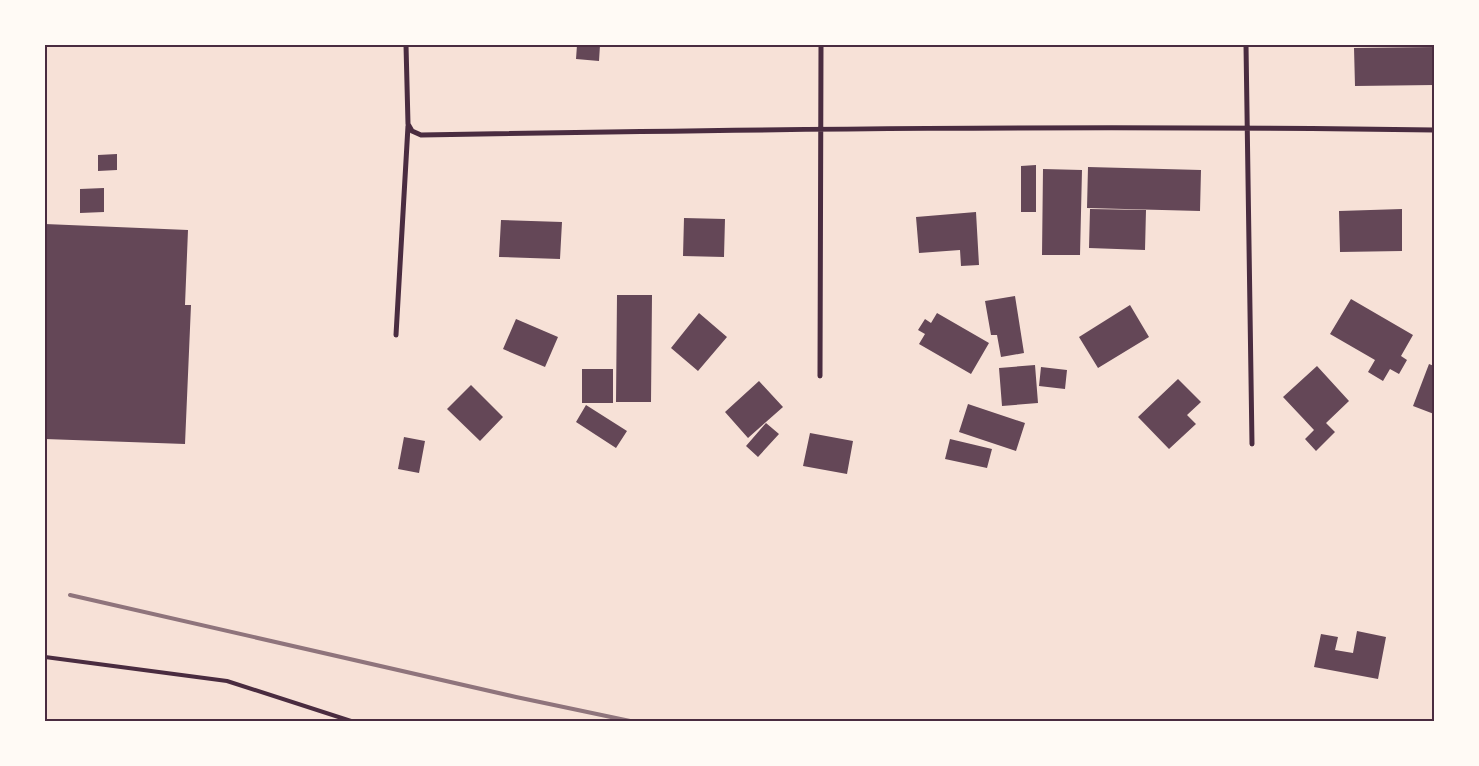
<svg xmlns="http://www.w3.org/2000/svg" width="1479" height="766" font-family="'IBM Plex Sans',sans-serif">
  <rect width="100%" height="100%" fill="#f7e1d7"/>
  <path fill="#644757" d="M577 45H600L599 61 576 59Z
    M1434 47V85L1355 86 1354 48Z
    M117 154V170L98 171V155Z
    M1036 165V212H1021V166Z
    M1088 167 1201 170 1200 211 1087 208Z
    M1043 169 1082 170 1080 255H1042Z
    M104 188V212L80 213V189Z
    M1090 209 1146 210 1145 250 1089 248Z
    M1402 209V251L1340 252 1339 211Z
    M976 212 979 265 961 266 960 250 919 253 916 217Z
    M684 218 725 219 724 257 683 256Z
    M501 220 562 222 560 259 499 257Z
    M45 224 188 230 185 305H191L185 444 45 439Z
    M617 295H652L651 402H616Z
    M1015 296 1024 353 1001 357 997 335H991L985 301Z
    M1351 299 1413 335 1401 356 1407 360 1399 374 1390 369 1383 381 1368 372 1375 360 1330 334Z
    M1130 305 1149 337 1098 368 1079 337Z
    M699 313 727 337 698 371 671 348Z
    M937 313 989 343 971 374 919 344 925 334 918 330 925 319 931 323Z
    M516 319 558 337 545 367 503 349Z
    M1429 364 1434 366V414L1413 406Z
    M1035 365 1038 403 1002 406 999 368Z
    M1317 366 1349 401 1326 423 1335 432 1316 451 1305 439 1314 430 1283 397Z
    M1041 367 1067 370 1065 389 1039 386Z
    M582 369H613V403H582Z
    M1178 379 1201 402 1187 415 1196 424 1169 449 1138 417Z
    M759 381 783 407 748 438 725 412Z
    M471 385 503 417 480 441 447 409Z
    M968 404 1025 423 1016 451 959 432Z
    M586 405 627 431 616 448 576 422Z
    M766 423 779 434 758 457 746 446Z
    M810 433 853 441 847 474 803 466Z
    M404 437 425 441 419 473 398 469Z
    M950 439 992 449 987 468 945 459Z
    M1357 631 1386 637 1378 679 1314 667 1321 634 1338 637 1335 650 1353 653Z"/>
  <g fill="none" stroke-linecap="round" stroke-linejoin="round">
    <path stroke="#4a2c40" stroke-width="4" d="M45 657 227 681 351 721"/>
    <path stroke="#4a2c40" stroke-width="5" d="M406 45 408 124 412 131 421 135C759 129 1096 125 1434 130
      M1246 45 1252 444
      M396 335 408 126
      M820 376 821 45"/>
    <path stroke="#8f747c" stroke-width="4" d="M70 595 516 697 630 721"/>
  </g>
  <rect width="1479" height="766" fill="none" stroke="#fffaf5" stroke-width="92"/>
  <rect x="46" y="46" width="1387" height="674" fill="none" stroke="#4a2c40" stroke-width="2"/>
</svg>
